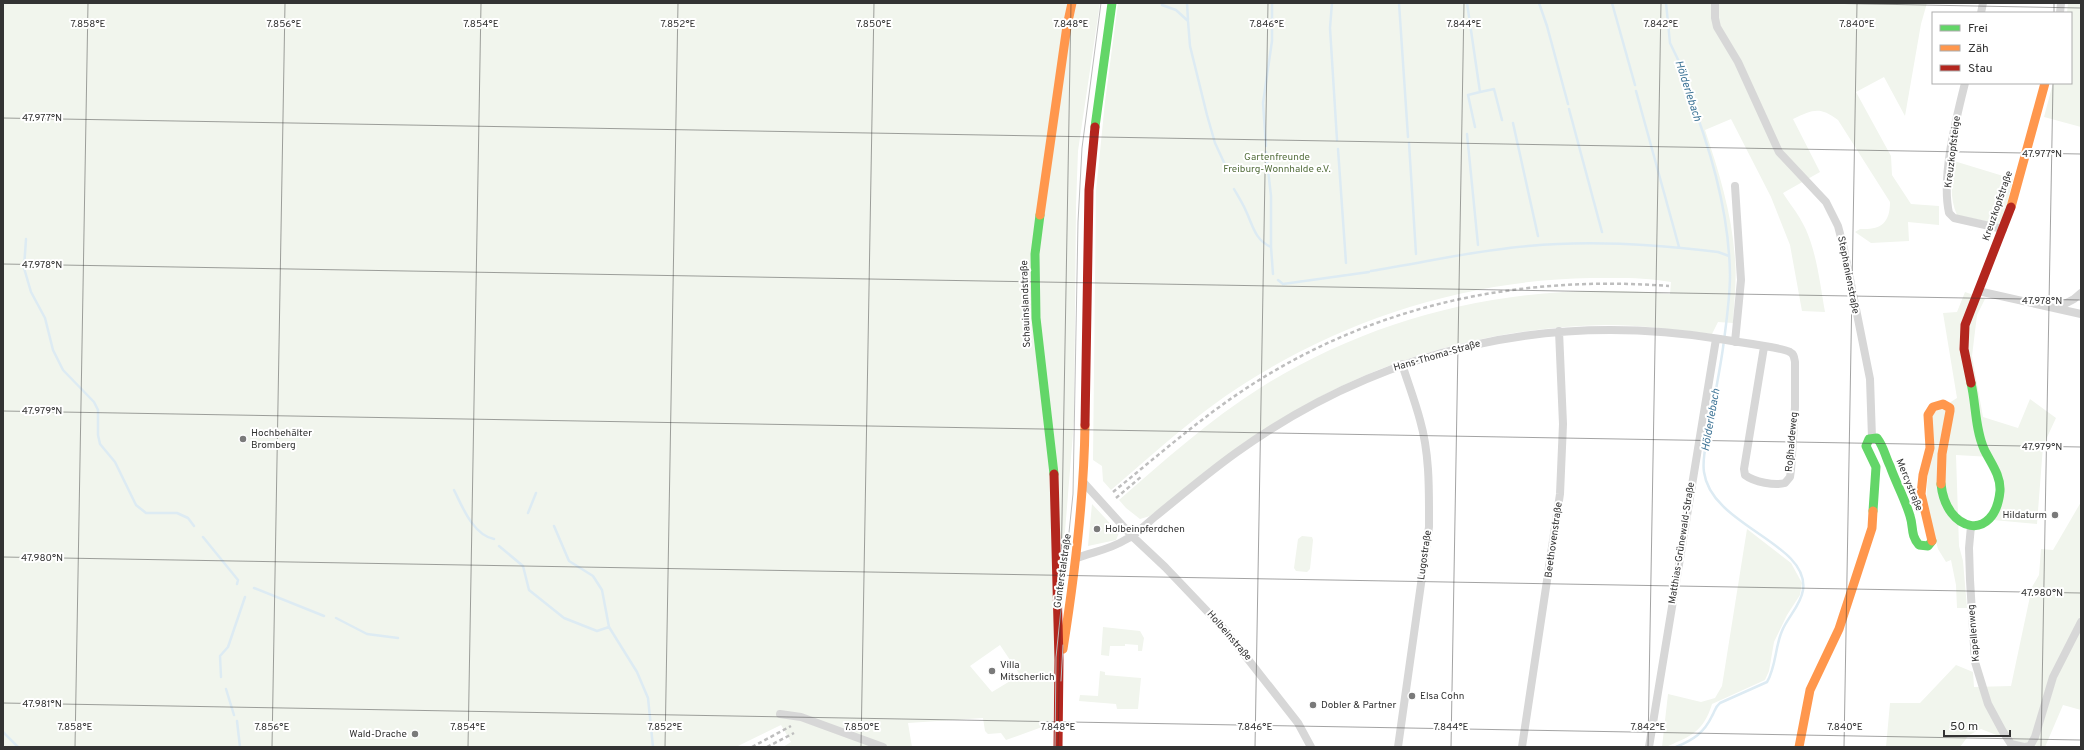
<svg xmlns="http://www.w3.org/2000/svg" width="2084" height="750" font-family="Overpass,sans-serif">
  <rect width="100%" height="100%" fill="#fff"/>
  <path fill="#f1f5ed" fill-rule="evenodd" d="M3 3H1100L1078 151 1076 206 1074 421 1059 605 1053 723 1006 740 1001 733 988 734 985 731 983 718 908 723 912 747H783L791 742 781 725 736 747H3ZM1000 645 1020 675 992 692 970 666Z
    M1118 3H1927L1921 24 1905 116 1884 77 1856 92 1891 156 1892 175 1911 204 1939 206V225L1908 222 1909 241 1871 243 1855 232 1860 229C1880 230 1890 224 1890 202L1838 120C1819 106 1813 110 1793 119L1820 172 1783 193C1789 203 1797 212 1802 222 1816 246 1820 284 1825 312L1802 311 1790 245 1771 197 1731 119 1705 130C1719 172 1732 214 1735 259 1737 280 1734 302 1733 323L1718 322 1712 334C1677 330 1641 325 1605 325 1489 327 1371 360 1274 424 1231 453 1191 486 1150 516L1140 519 1126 508 1119 500C1164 461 1209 420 1260 388 1382 311 1527 280 1670 294L1671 282C1645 277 1617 278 1591 278 1472 280 1356 315 1255 377 1203 408 1157 451 1111 490L1103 481 1102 466 1093 460 1096 191 1105 102Z
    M2068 3H2081V127L2044 117 2053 83H2071V13H2067Z
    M1954 161 2013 179 2003 220 1998 224 1957 215C1949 197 1952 180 1954 161Z
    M1965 292 1985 299 1977 315 1972 356 1983 417 2018 428 2030 399 2056 418 2043 446 2037 524 1993 520 2002 505 1991 457 1956 455 1959 546 1963 561 1967 608H1957L1956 585 1951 560 1946 562 1938 549 1926 503 1932 414 1957 398 1943 313 1957 312Z
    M2081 502V710L2063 705 2045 747 2017 743 1981 729 1969 735 1960 747H1886L1890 703H1920L1956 665 1973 672 1974 687 2011 686 2032 587 2039 575 2041 549 2053 550Z
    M1092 504 1119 533 1116 540 1088 546Z
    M1747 529 1791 563 1802 583 1800 595 1787 615 1774 642 1769 671 1765 680 1712 704C1706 724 1697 734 1677 742 1672 744 1668 747 1662 747L1668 694 1701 702 1715 698 1722 686Z
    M1302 536 1312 537 1313 540 1310 569 1307 572 1296 571 1294 568 1298 539Z
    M1103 627 1140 631 1144 638 1142 651H1138V645L1125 644V646H1110L1109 656 1101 655Z
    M1100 671 1105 672V675L1141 678 1138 709H1117L1116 704 1079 701 1080 695 1098 696Z"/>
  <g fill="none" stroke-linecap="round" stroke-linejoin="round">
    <path stroke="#ddebf3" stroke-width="2.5" d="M1187 3 1188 20
      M1332 3 1330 28 1337 140
      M1399 3 1408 137
      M1467 3 1480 92 1494 89 1502 120
      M1539 3 1547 26 1568 104
      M1612 3 1635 85
      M1666 3 1670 43 1684 72 1685 83C1709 144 1729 209 1730 275 1730 299 1726 324 1723 348 1719 376 1713 404 1708 433 1706 445 1702 459 1704 472 1711 526 1810 543 1803 590 1801 605 1787 618 1782 631 1775 647 1776 667 1767 682L1720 703C1715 707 1715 711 1712 716 1704 733 1693 740 1676 747
      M1162 5 1176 10 1188 21 1190 46 1207 115 1215 143 1228 171
      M1636 91 1679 247
      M1569 109 1602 232
      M1513 123 1538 236
      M1475 127 1468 95 1480 92
      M1467 134 1478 245
      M1409 143 1416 254
      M1266 146 1263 103 1272 41V3
      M1338 149 1346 263
      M1266 152 1271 196V247
      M1234 189C1238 196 1243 204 1246 211 1253 226 1255 240 1271 247L1273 274
      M26 239 24 268 31 292 45 318 53 350 63 370 94 402 98 410V435L100 444 115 462 136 505 146 513H177L188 518 194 526
      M1371 271C1423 263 1475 250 1528 246 1592 240 1654 244 1718 252L1729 256
      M1278 280 1283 284 1369 272
      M454 490C462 506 473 535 494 539
      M528 513 536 493
      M554 526 569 561 593 576 602 590 609 627 637 672 648 698 653 747
      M203 537 238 580 237 584
      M499 546 523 566 529 590 564 618 597 631 609 627
      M254 588 324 616
      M336 618 367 634 398 638
      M221 677 220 656 228 647 245 597
      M226 689 234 715
      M237 721 240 747
      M3 732 18 747"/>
    <path stroke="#d7d7d7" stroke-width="8" d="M1715 3V18L1717 27 1738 62 1779 152 1826 202 1838 226 1844 249 1870 379 1872 438
      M1981 13 1983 3
      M2060 13 2061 3
      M1965 83C1956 119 1941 177 1949 213L1954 218 2003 229
      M1735 186 1741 280 1735 342
      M1978 291 2081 314
      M2057 308 2074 299 2081 293
      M1084 483 1132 536 1165 567 1225 630 1298 723 1311 747
      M1971 526 1969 548 1970 580 1975 662 1988 704 2002 730 2011 744 2024 747
      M1077 558C1093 552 1111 549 1125 540 1137 534 1146 524 1156 516 1183 494 1209 472 1237 452 1381 349 1546 311 1720 339 1735 342 1777 346 1790 352 1794 354 1794 357 1795 362V407L1791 470 1790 477 1785 483C1775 486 1754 482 1745 475L1744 469 1764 347
      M780 714 801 717 883 747
      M1398 747 1429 527C1429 492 1430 455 1420 420 1415 401 1408 383 1402 364
      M1522 747 1560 494 1563 424 1559 331
      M1649 747 1716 339
      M2025 747 2030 746 2035 737 2053 677 2081 622"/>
    <path stroke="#63d668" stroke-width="9" d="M1095 127 1112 3
      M1040 215 1035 254 1036 318 1054 474
      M1941 484C1946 533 1995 543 2000 491 2001 475 1990 462 1984 449 1975 429 1976 404 1971 383
      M1873 511 1876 467 1866 446 1869 439 1877 438C1884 447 1885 456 1890 466 1896 483 1905 499 1910 516 1914 528 1910 534 1919 545L1928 546 1932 541"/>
    <path stroke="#ff974d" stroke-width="9" d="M2011 207 2045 83
      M1040 215 1067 26 1072 3
      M1932 541 1921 494 1923 475 1930 448 1928 415 1933 407 1943 404 1950 408V411L1942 454 1941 484
      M1063 649C1075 573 1084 501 1085 425
      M1799 747 1810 690 1839 629 1872 528 1873 511"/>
    <path stroke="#b3261e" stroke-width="9" d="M1971 383 1964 349 1965 325 2011 207
      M1085 425 1089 190 1095 127
      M1054 474 1059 660 1058 747"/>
    <path stroke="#bebebe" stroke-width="1" d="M1061 681 1063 645
      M1055 747 1056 657 1073 494 1078 222 1082 148 1101 3"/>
    <path stroke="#bebebe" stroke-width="2.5" stroke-dasharray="4 3" stroke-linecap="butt" d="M1113 492C1160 454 1205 414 1256 382 1381 303 1523 275 1669 286
      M1116 498 1142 476
      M752 747 791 726
      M767 747 794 733"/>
  </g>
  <path fill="none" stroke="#333" stroke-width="1" stroke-opacity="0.45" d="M1818 3 2081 8M2054 13V3M3 118 2081 154M3 264 2081 300M3 411 2081 447M3 557 2081 593M3 703 2081 740M75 747 88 3M272 747 285 3M468 747 481 3M665 747 678 3M861 747 874 3M1058 747 1071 3M1255 747 1268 3M1451 747 1464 3M1648 747 1661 3M1844 747 1857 3M2041 747 2053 83"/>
  <g fill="#7a7a7a" stroke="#fff" stroke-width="1.5">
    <circle cx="243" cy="439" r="4"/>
    <circle cx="2055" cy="515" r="4"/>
    <circle cx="1097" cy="529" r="4"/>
    <circle cx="992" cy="671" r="4"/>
    <circle cx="1412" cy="696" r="4"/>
    <circle cx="1313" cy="705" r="4"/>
    <circle cx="415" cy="734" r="4"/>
  </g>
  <g text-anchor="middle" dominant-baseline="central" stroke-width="4" stroke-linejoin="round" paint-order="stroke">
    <g font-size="10" fill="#333" stroke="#fff">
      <text transform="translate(1953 152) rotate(-83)">Kreuzkopfsteige</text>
      <text transform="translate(1998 206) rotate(-71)">Kreuzkopfstraße</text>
      <text transform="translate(1848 275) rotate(79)">Stephanienstraße</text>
      <text transform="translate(1026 304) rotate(-92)">Schauinslandstraße</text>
      <text transform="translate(1437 356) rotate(-16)">Hans-Thoma-Straße</text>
      <text transform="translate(1792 442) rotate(-85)">Roßhaldeweg</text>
      <text transform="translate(1909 485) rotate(68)">Mercystraße</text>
      <text transform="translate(1554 540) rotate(-82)">Beethovenstraße</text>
      <text transform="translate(1682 543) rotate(-81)">Matthias-Grünewald-Straße</text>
      <text transform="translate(1425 555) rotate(-82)">Lugostraße</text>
      <text transform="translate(1063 571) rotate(-82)">Günterstalstraße</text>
      <text transform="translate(1974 633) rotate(-95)">Kapellenweg</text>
      <text transform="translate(1229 636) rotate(49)">Holbeinstraße</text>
    </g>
    <g font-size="10" fill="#56703f" stroke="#fff">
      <text x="1277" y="157">Gartenfreunde<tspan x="1277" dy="12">Freiburg-Wonnhalde e.V.</tspan></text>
    </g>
    <g font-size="10" fill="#333" stroke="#fff" text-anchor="start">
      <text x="251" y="433">Hochbehälter<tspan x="251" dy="12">Bromberg</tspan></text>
      <text x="2047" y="515" text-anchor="end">Hildaturm</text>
      <text x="1105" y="529">Holbeinpferdchen</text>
      <text x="1000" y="665">Villa<tspan x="1000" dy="12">Mitscherlich</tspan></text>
      <text x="1420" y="696">Elsa Cohn</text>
      <text x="1321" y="705">Dobler &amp; Partner</text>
      <text x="407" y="734" text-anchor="end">Wald-Drache</text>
    </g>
    <g font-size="11" font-style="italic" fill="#3f7597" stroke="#fff">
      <text transform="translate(1688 91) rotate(72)">Hölderlebach</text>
      <text transform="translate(1711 420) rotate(-80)">Hölderlebach</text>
    </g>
  </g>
  <g font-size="10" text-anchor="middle" fill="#333" stroke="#fff" stroke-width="4" stroke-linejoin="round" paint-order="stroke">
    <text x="88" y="27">7.858°E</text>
    <text x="284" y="27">7.856°E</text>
    <text x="481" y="27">7.854°E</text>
    <text x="678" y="27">7.852°E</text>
    <text x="874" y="27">7.850°E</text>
    <text x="1071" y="27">7.848°E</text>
    <text x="1267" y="27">7.846°E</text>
    <text x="1464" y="27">7.844°E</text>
    <text x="1661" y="27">7.842°E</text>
    <text x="1857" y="27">7.840°E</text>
    <text x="42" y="121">47.977°N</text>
    <text x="2042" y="157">47.977°N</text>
    <text x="42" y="268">47.978°N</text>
    <text x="2042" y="304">47.978°N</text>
    <text x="42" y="414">47.979°N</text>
    <text x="2042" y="450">47.979°N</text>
    <text x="42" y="561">47.980°N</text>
    <text x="2042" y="596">47.980°N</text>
    <text x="42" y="707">47.981°N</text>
    <text x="75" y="730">7.858°E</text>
    <text x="272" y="730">7.856°E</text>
    <text x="468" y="730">7.854°E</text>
    <text x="665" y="730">7.852°E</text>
    <text x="862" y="730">7.850°E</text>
    <text x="1058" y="730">7.848°E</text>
    <text x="1255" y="730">7.846°E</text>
    <text x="1451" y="730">7.844°E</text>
    <text x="1648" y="730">7.842°E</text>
    <text x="1845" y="730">7.840°E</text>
  </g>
  <rect width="2084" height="750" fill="none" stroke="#333333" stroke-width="8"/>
  <rect x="1932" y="12" width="140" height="72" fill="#ffffff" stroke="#adadad"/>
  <rect x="1940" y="25" width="20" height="6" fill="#63d668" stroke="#adadad"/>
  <text x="1968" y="32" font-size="12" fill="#333333">Frei</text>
  <rect x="1940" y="45" width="20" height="6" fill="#ff974d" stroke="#adadad"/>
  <text x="1968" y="52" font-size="12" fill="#333333">Zäh</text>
  <rect x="1940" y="65" width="20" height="6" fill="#b3261e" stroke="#adadad"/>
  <text x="1968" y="72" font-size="12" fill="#333333">Stau</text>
  <path d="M1944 730v6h66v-6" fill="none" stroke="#333333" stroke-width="2"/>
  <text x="1950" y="730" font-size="12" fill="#333333" stroke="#ffffff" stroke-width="3" paint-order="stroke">50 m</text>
</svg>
